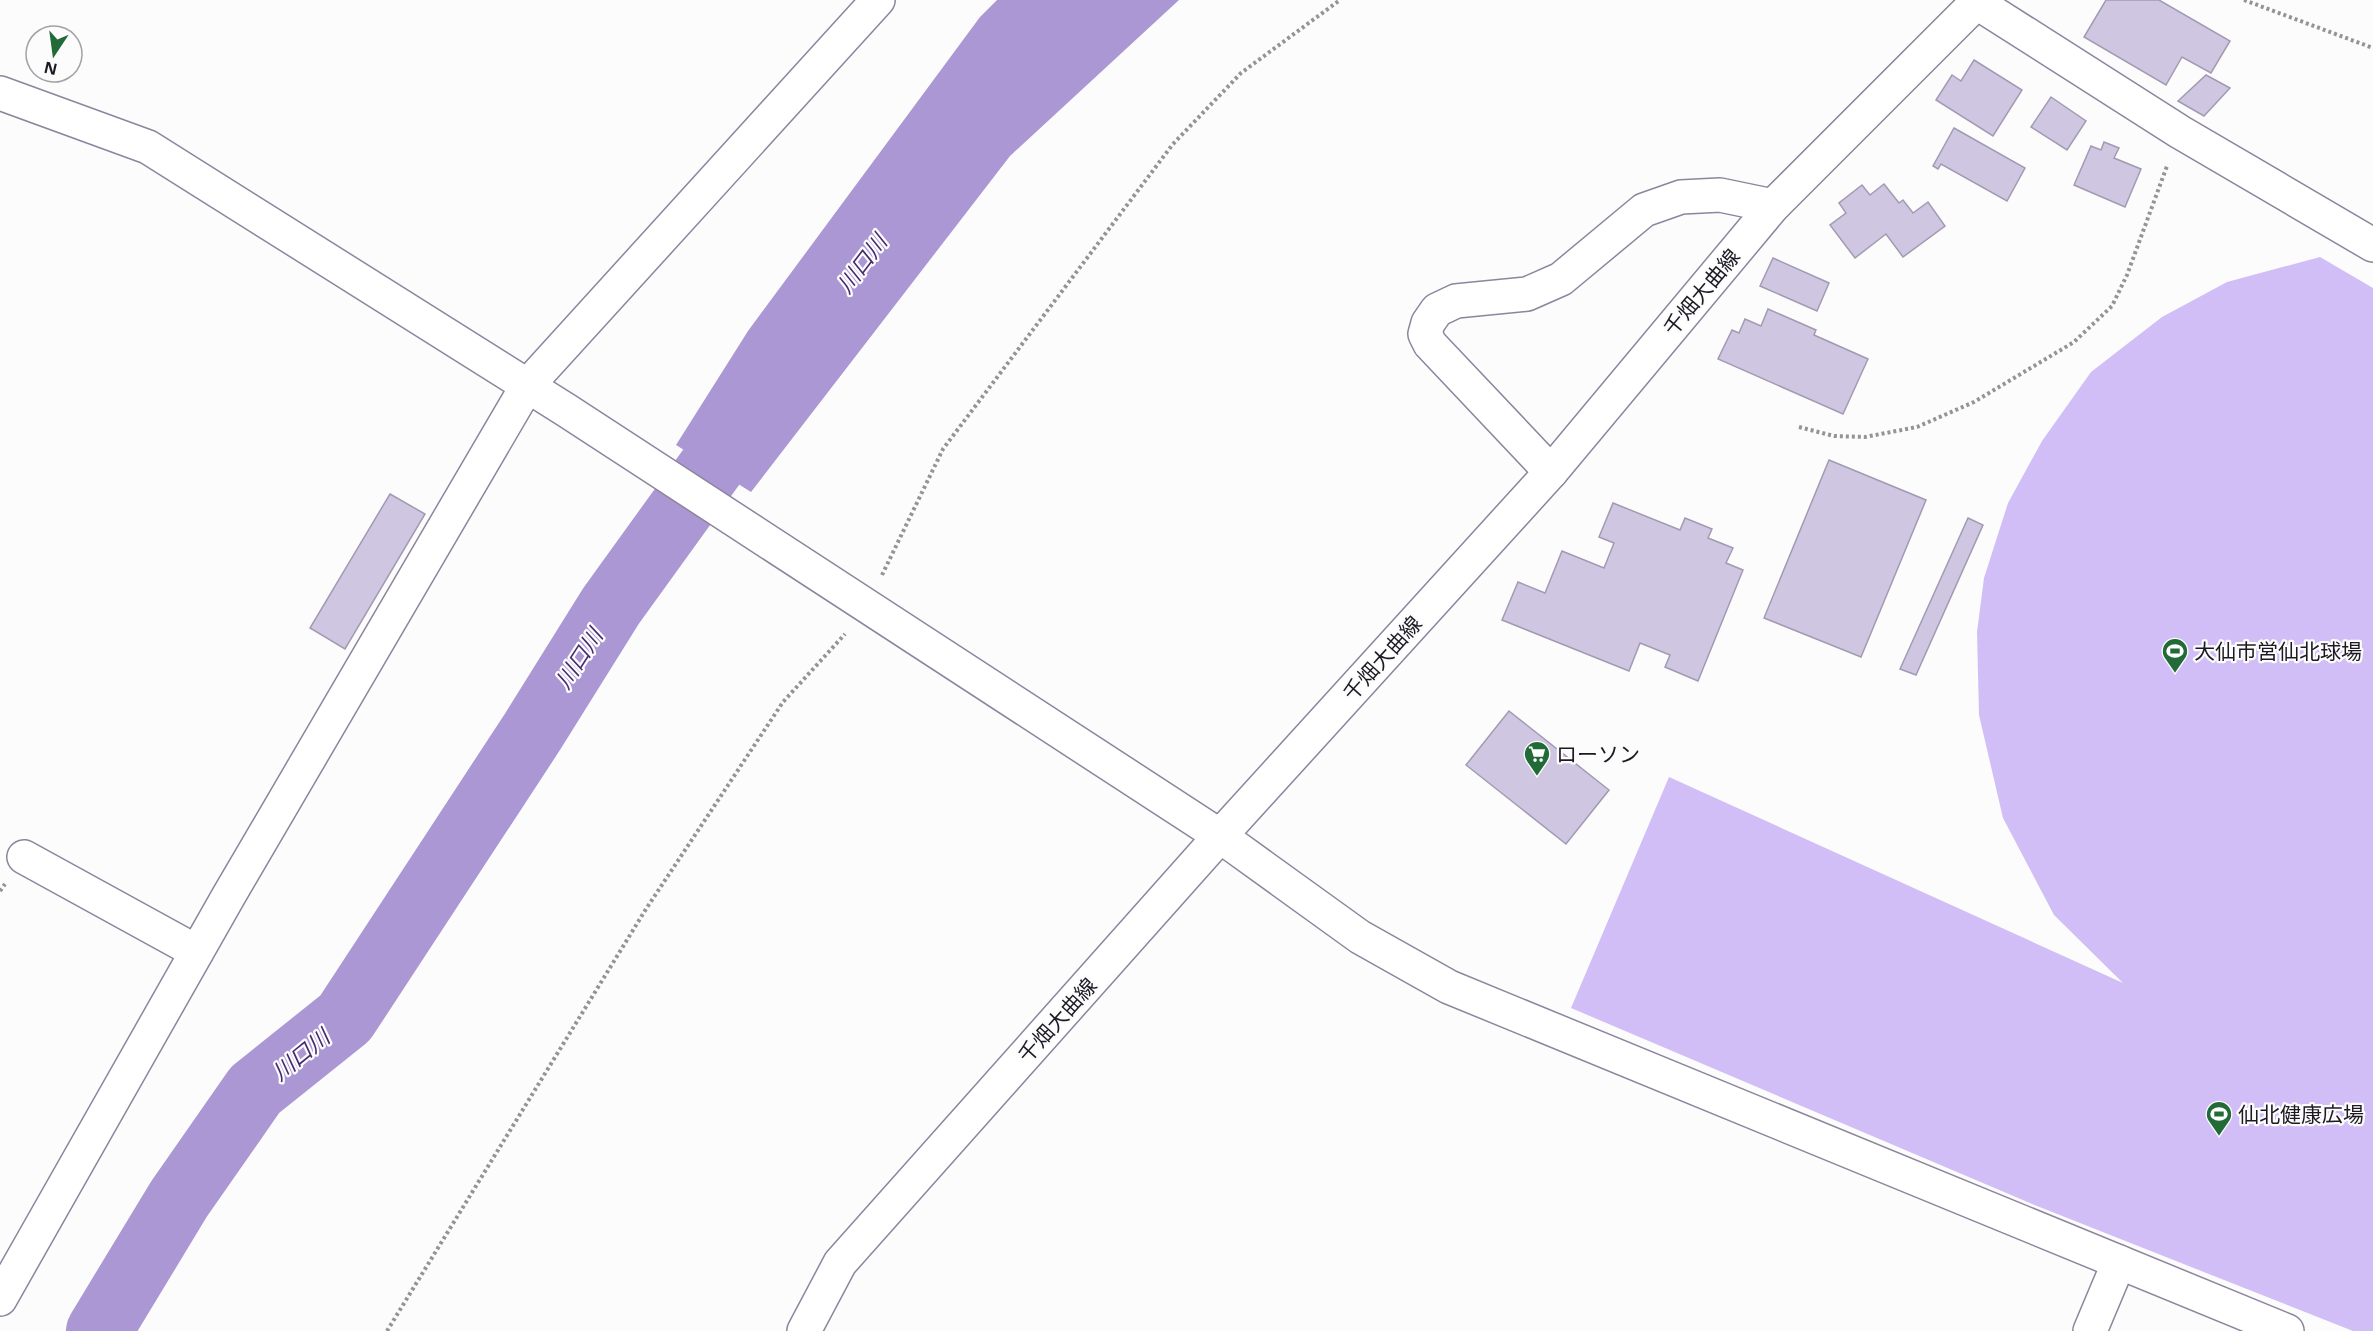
<svg xmlns="http://www.w3.org/2000/svg" width="2373" height="1331" font-family="'Open Sans','Noto Sans JP',sans-serif">
  <rect width="100%" height="100%" fill="#fcfcfc"/>
  <path fill="#d1bef7" d="M2320 257 2373 288V1331H2353L2037 1206 1571 1008 1669 777 2123 983 2054 915 2003 818 1979 715 1977 632 1984 578 2008 503 2042 441 2091 372 2162 317 2227 282Z"/>
  <path fill="#ab97d3" d="M997 0H1179L1010 156 751 492 676 445 748 331 980 17Z"/>
  <g fill="none" stroke-linecap="round" stroke-linejoin="round">
    <path stroke="#ab97d3" stroke-width="66" d="M99 1331 179 1199 255 1090 345 1018 533 731 611 606 764 394"/>
  </g>
  <path fill="#cfc7e1" stroke="#a29ab3" stroke-width="1.5" d="M2106 0H2159L2230 41 2211 73 2182 57 2166 85 2084 37Z
    M1974 60 2022 90 1993 136 1936 100 1952 75 1961 81Z
    M2206 75 2230 88 2204 116 2178 101Z
    M2051 97 2086 121 2067 150 2031 127Z
    M1954 128 2025 168 2007 201 1941 164 1938 169 1933 166Z
    M2104 142 2119 148 2114 158 2141 169 2125 207 2074 185 2091 146 2101 150Z
    M1884 184 1899 203 1903 200 1913 213 1928 202 1945 226 1903 257 1886 234 1855 258 1830 225 1846 213 1839 203 1862 185 1870 195Z
    M1773 258 1829 283 1817 311 1760 286Z
    M1768 309 1816 330 1814 335 1868 359 1843 414 1718 359 1732 330 1739 333 1745 319 1761 326Z
    M1829 460 1926 500 1861 657 1764 618Z
    M390 494 425 514 345 649 310 628Z
    M1613 503 1680 530 1685 518 1712 529 1708 538 1733 548 1726 563 1743 570 1698 681 1665 667 1670 655 1640 643 1629 671 1502 620 1518 582 1545 593 1562 551 1604 568 1614 543 1599 537Z
    M1968 518 1983 525 1916 675 1900 669Z
    M1509 711 1609 790 1566 844 1466 765Z"/>
  <g fill="none" stroke-linecap="round" stroke-linejoin="round">
    <g stroke="#8d859d" stroke-width="36">
      <path id="minor" d="M1976 2 2180 132 2373 245
        M1551 472 1430 344 1425 334 1428 323 1437 310 1456 301 1527 294 1561 279 1644 210 1681 197 1720 195 1773 206
        M24 857 197 952
        M0 1299 228 897 527 386 878 0
        M2090 1331 2119 1262"/>
    </g>
    <g stroke="#8d859d" stroke-width="36">
      <path id="tertiary" d="M0 93 148 147 566 410 1220 836 1360 937 1449 987 2287 1331"/>
    </g>
    <g stroke="#8d859d" stroke-width="36">
      <path id="secondary" d="M804 1331 840 1263 1220 836 1551 472 1773 206 1979 0"/>
    </g>
    <path stroke="#959398" stroke-width="4" stroke-dasharray="3 3" stroke-linecap="butt" d="M2244 0 2373 48
      M1799 427 1834 436 1865 437 1917 427 1974 402 2074 342 2112 306 2127 275 2167 166
      M882 575 943 449 1173 144 1241 73 1340 0
      M0 891 5 884
      M387 1331 646 909 783 702 845 634"/>
    <use href="#minor" stroke="#fff" stroke-width="33"/>
    <use href="#tertiary" stroke="#fff" stroke-width="33"/>
    <use href="#secondary" stroke="#fff" stroke-width="33"/>
  </g>
  <defs>
    <g id="stadium-pin" transform="scale(1.35)"><path d="M0 17L-7.5 6A9.5 9.5 0 1 1 7.5 6Z" fill="#226a37" stroke="#fcfcfc"/><path d="M0-5a6.5 5 0 1 0 0 10a6.5 5 0 1 0 0-10ZM-3.5-1.8h7v3.6h-7Z" fill="#fff"/></g>
    <g id="supermarket-pin" transform="scale(1.35)"><path d="M0 17L-7.5 6A9.5 9.5 0 1 1 7.5 6Z" fill="#226a37" stroke="#fcfcfc"/><path d="M-6-5.5h2.5l.6 2H6L4.5 2H-2.5L-4.4-4H-6ZM-1.5 3.2a1.3 1.3 0 1 0 .1 0ZM3 3.2a1.3 1.3 0 1 0 .1 0Z" fill="#fff"/></g>
  </defs>
  <g fill-rule="evenodd">
    <use href="#stadium-pin" x="2175" y="651"/>
    <use href="#supermarket-pin" x="1537" y="754"/>
    <use href="#stadium-pin" x="2219" y="1114"/>
  </g>
  <g text-anchor="middle" dominant-baseline="central" stroke-width="4.5" stroke-linejoin="round" paint-order="stroke">
    <g font-size="21" fill="#1c1922" stroke="#fcfcfc">
      <text transform="translate(1701 292) rotate(-50)">千畑大曲線</text>
      <text transform="translate(1382 658) rotate(-48)">千畑大曲線</text>
      <text transform="translate(1057 1020) rotate(-48)">千畑大曲線</text>
    </g>
    <g font-size="21" fill="#1c1922" stroke="#fcfcfc" text-anchor="start">
      <text x="2194" y="651">大仙市営仙北球場</text>
      <text x="1556" y="754">ローソン</text>
      <text x="2238" y="1114">仙北健康広場</text>
    </g>
    <g font-size="22" font-style="italic" fill="#472a71" stroke="#fcfcfc">
      <text transform="translate(861 263) rotate(-53)">川口川</text>
      <text transform="translate(578 658) rotate(-57)">川口川</text>
      <text transform="translate(300 1054) rotate(-39)">川口川</text>
    </g>
  </g>
  <g transform="translate(54 54) rotate(193)"><circle r="28" fill="#fcfcfc" stroke="#a2a1a5" stroke-width="1.5"/>
  <path d="M0-4.5L10 22L0 15L-10 22Z" fill="#226a37"/>
  <text y="-9" font-size="16" font-weight="bold" text-anchor="middle" fill="#1c1922">N</text>
  </g>
</svg>
